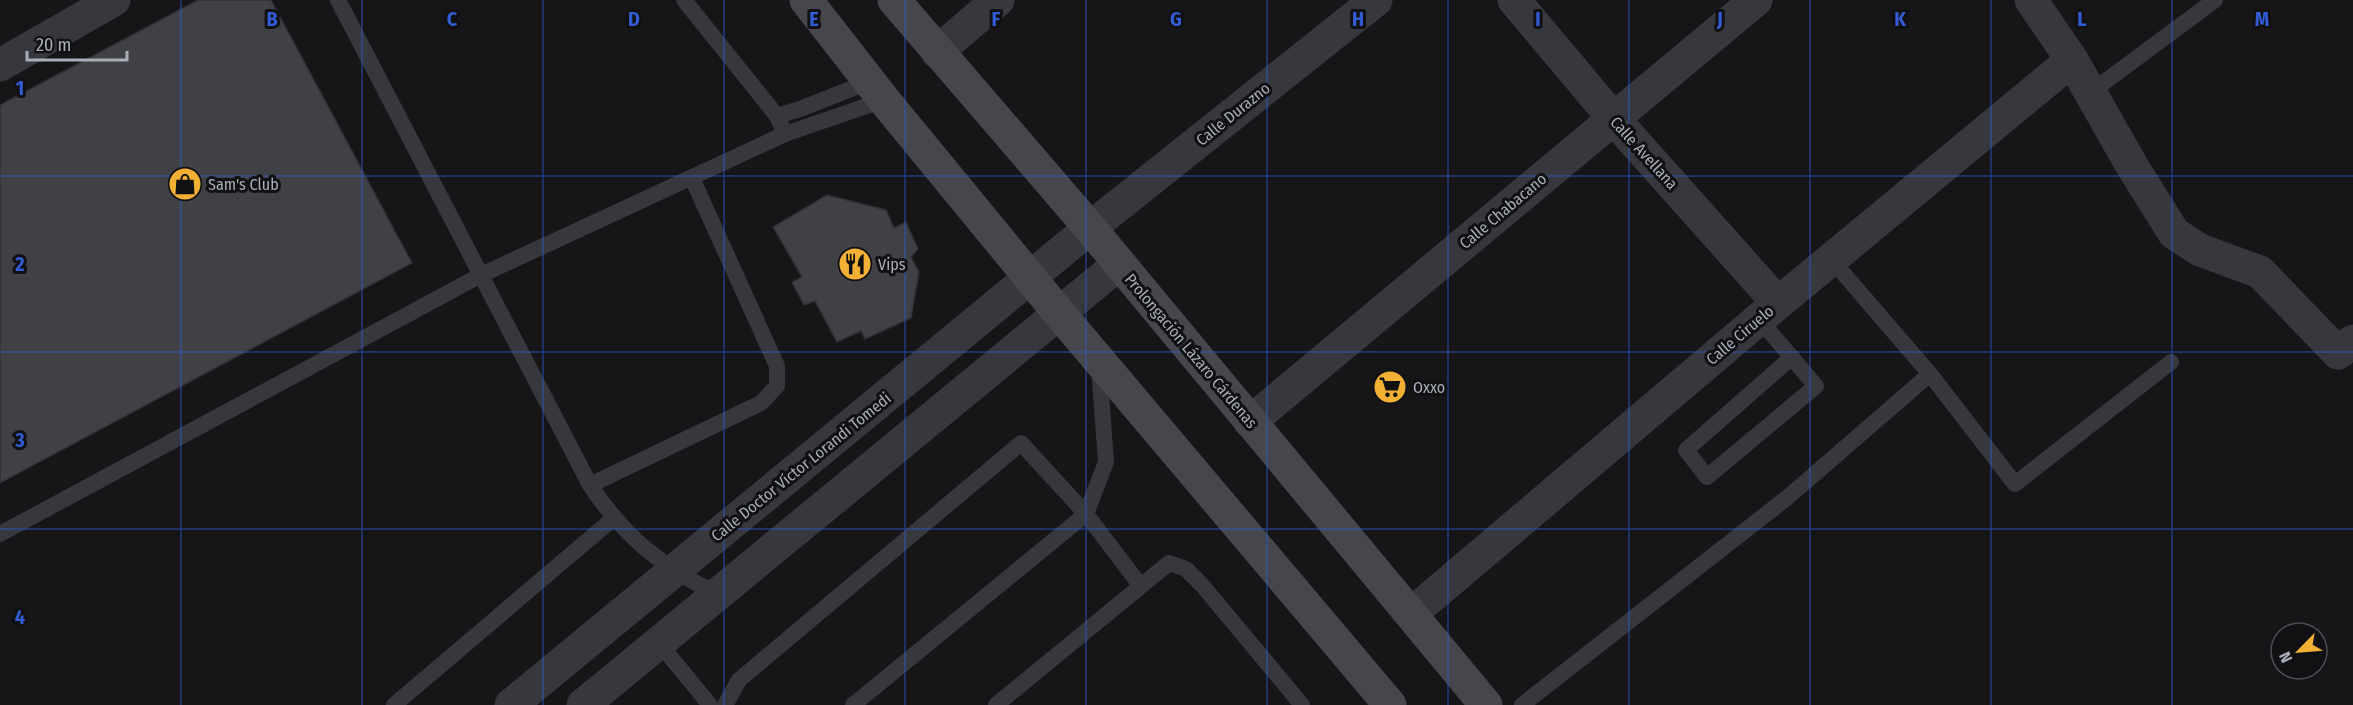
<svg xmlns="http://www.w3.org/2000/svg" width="2353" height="705" font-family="'Fira Sans Condensed',sans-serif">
  <rect width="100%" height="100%" fill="#161618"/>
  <path fill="#404145" stroke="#303034" stroke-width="1.5" d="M198 0H271L412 263 0 483V105Z
    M827 195 886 210 894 228 906 222 918 249 911 257 919 272 911 318 865 339 861 331 837 342 815 301 804 305 792 282 802 277 773 227Z"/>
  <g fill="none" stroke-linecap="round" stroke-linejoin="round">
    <path stroke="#37383d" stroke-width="16" d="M338 0 590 485C623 535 663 569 718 594
      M2091 92 2215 0
      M777 116 800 109 871 81
      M785 134 884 100
      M1831 259 1930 374 2015 484 2171 362
      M1759 319 1816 386 1707 477 1686 450 1792 357
      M590 485 761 403 777 386V366L692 178
      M0 534 481 275 785 134 777 116 684 0
      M659 643 710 705
      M394 705 614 518
      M725 705 739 680 1021 443 1086 514 1140 585
      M853 705 1086 514 1106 462 1099 367
      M996 705 1169 563 1186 569 1202 585 1302 705
      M1522 705 1788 497 1930 374"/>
    <path stroke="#37383d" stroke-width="33" d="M1514 0 1613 118 1778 303
      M2031 0 2072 60 2132 166 2174 233 2200 250 2260 272 2338 353 2353 341
      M937 52 998 0
      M0 65 114 0
      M1250 422 1756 0
      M1411 614 1759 319 2072 60
      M511 705 1090 228 1376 0
      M583 705 1119 264"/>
    <path stroke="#45474d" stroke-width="33" d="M806 0 884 100 1059 313 1390 705
      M894 0 1090 228 1486 705"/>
  </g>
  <path fill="none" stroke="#325cd3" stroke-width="1.5" stroke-opacity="0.55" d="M181 0V705M362 0V705M543 0V705M724 0V705M905 0V705M1086 0V705M1267 0V705M1448 0V705M1629 0V705M1810 0V705M1991 0V705M2172 0V705M0 176H2353M0 352H2353M0 529H2353"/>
  <defs>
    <g id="shop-disc" transform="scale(1.725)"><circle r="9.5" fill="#f2b134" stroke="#111113"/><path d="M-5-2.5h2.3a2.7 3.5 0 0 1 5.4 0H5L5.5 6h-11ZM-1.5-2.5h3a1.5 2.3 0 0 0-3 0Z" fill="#111"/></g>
    <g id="restaurant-disc" transform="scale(1.725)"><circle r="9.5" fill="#f2b134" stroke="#111113"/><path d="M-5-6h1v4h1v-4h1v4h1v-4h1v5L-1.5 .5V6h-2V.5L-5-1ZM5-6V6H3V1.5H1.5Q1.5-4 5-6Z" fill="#111"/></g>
    <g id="supermarket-disc" transform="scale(1.725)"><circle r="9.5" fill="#f2b134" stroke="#111113"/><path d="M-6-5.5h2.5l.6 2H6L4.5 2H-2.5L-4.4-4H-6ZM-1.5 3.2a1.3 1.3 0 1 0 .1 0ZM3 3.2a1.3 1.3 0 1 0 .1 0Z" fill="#111"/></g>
  </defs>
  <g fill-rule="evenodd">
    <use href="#shop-disc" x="185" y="184"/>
    <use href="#restaurant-disc" x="855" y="264"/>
    <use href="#supermarket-disc" x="1390" y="387"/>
  </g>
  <g text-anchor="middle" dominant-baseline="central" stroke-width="6" stroke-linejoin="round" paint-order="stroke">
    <g font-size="16" fill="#a8adb8" stroke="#111113">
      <text transform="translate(1233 114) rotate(-39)">Calle Durazno</text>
      <text transform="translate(1644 153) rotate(48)">Calle Avellana</text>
      <text transform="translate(1503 211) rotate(-40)">Calle Chabacano</text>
      <text transform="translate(1740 335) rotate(-40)">Calle Ciruelo</text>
      <text transform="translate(1191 351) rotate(50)">Prolongación Lázaro Cárdenas</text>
      <text transform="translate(801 467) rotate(-39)">Calle Doctor Víctor Lorandi Tomedi</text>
    </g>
    <g font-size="16" fill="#a8adb8" stroke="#111113" text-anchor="start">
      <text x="208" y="184">Sam's Club</text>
      <text x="878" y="264">Vips</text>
      <text x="1413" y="387">Oxxo</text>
    </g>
  </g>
  <g font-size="20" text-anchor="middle" font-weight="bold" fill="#325cd3" stroke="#111113" stroke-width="6" stroke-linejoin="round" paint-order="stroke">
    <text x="272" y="26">B</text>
    <text x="452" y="26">C</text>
    <text x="634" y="26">D</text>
    <text x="814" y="26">E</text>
    <text x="996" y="26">F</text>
    <text x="1176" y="26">G</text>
    <text x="1358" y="26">H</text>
    <text x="1538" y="26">I</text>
    <text x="1720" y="26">J</text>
    <text x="1900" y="26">K</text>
    <text x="2082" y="26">L</text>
    <text x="2262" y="26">M</text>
    <text x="20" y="95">1</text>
    <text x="20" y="271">2</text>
    <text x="20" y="447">3</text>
    <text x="20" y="624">4</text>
  </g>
  <g transform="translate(2299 651) rotate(245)"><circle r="28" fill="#111113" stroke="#4d4f55" stroke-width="1.5"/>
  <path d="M0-4.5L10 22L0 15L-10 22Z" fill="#f2b134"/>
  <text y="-9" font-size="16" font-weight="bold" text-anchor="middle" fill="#a8adb8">N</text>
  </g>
  <path d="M27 51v9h100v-9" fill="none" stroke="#a8adb8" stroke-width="3"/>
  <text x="36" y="51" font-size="18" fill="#a8adb8" stroke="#111113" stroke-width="4.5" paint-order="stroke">20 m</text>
</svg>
